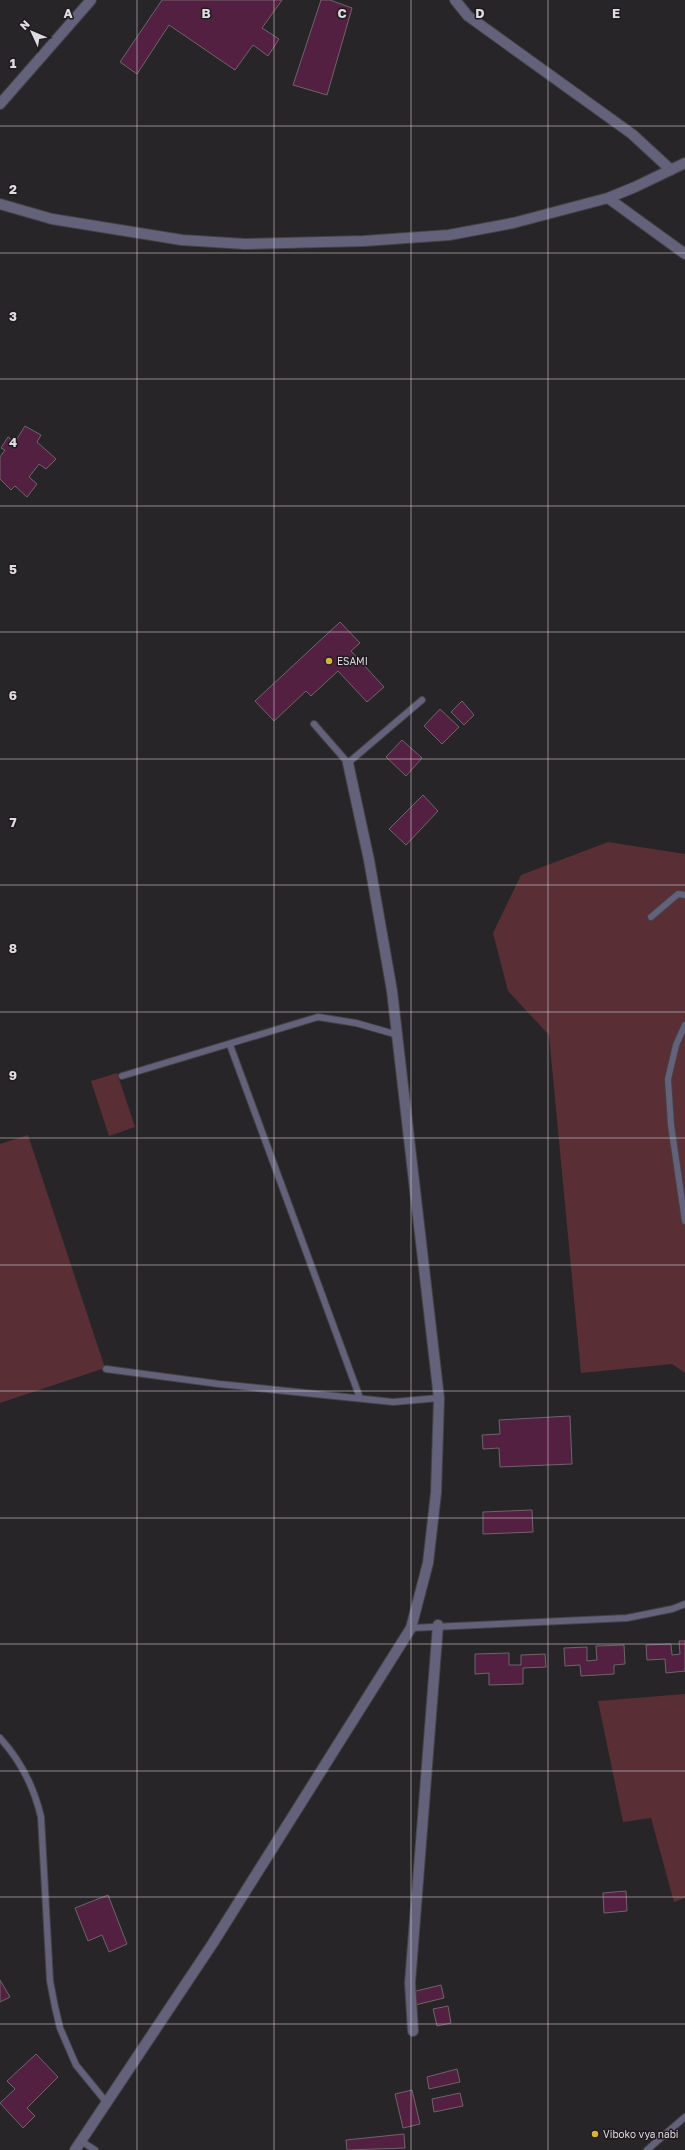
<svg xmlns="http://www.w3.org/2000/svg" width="685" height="2150" font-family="'Golos Text',sans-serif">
  <rect width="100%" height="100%" fill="#282529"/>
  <path fill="#592f35" d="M608 842 685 854V1373L672 1364 581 1373 549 1035 508 991 493 933 521 875Z
    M117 1073 135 1127 109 1136 91 1081Z
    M28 1135 105 1368 0 1403V1144Z
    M685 1694V1898L674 1902 651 1818 623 1822 598 1701Z"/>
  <path fill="#542041" stroke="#6c6569" d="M162 0H282L262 28 279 39 268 56 253 45 235 70 169 25 137 74 120 62Z
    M321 0H330L352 8 327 95 293 85Z
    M25 426 41 435 37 442 56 459 46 469 39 464 29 477 37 484 27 497 15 486 11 490 0 479V457L5 450 1 448 8 437 15 442Z
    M340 622 360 643 351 651 384 687 367 702 338 671 311 696 306 691 274 721 255 701Z
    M462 701 474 715 464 725 451 712Z
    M440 709 459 727 442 744 424 726Z
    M402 740 422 758 406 776 386 757Z
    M423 795 438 811 406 845 389 829Z
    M570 1416 572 1464 500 1467 499 1448 483 1449 482 1435 500 1434 499 1420Z
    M532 1510 533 1532 483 1534V1512Z
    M679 1641H685V1671L666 1673 665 1659 647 1660 646 1645 671 1644 672 1655 680 1654Z
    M624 1645 625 1664 614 1665V1674L581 1676 580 1665 565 1666 564 1648 587 1647V1661L597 1660 596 1646Z
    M509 1653V1665H521V1655L545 1654 546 1667 523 1668V1684L489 1685V1673L475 1674V1654Z
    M626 1891 627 1911 604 1913 603 1893Z
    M108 1895 127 1944 109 1952 102 1935 88 1941 75 1908Z
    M0 1980 10 1997 0 2002Z
    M441 1985 444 1998 415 2005 412 1992Z
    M448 2006 451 2023 437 2026 433 2009Z
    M36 2054 58 2077 27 2108 35 2116 23 2128 0 2103 15 2089 7 2081Z
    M457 2069 460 2082 429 2089 427 2077Z
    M412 2090 420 2124 403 2128 395 2094Z
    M460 2093 463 2106 434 2112 432 2099Z
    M404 2134 405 2148 347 2150 346 2140Z"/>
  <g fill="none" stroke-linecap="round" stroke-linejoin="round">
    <g stroke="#454246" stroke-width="8">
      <path id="lane" d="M314 724 348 763 422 700
        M651 917 678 894 685 895
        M685 1025 676 1045 668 1079 671 1125 685 1221
        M230 1045 360 1398
        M122 1076 318 1017 356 1023 398 1035
        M106 1369 219 1384 393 1402 439 1398
        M411 1628 627 1618 672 1609 685 1604
        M0 1738C21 1761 34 1787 41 1817L50 1981 55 2007 60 2028 76 2065 107 2103
        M81 2141 95 2150
        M647 2150 685 2117"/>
    </g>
    <g stroke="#454246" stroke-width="12">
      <path id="street" d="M455 0 468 16 632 134 671 170
        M0 104 91 0
        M608 198 685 254
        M0 204 52 219 182 240 245 244 364 241 449 235 513 223 608 198 635 187 685 163
        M413 2031 410 1983 438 1625
        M75 2150 213 1943 411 1628 428 1563 436 1493 439 1398 392 991 369 860 348 763"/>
    </g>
    <use href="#lane" stroke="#64627b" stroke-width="6"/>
    <use href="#street" stroke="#64627b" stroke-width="10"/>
  </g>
  <path fill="none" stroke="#dfdcdf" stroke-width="1" stroke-opacity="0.55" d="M137 0V2150M274 0V2150M411 0V2150M548 0V2150M0 126H685M0 253H685M0 379H685M0 506H685M0 632H685M0 759H685M0 885H685M0 1012H685M0 1138H685M0 1265H685M0 1391H685M0 1518H685M0 1644H685M0 1771H685M0 1897H685M0 2024H685"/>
  <g fill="#d5b535" stroke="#1f1b20" stroke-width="1.5">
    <circle cx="329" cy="661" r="4"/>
    <circle cx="595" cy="2134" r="4"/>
  </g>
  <g text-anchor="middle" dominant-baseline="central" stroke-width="3" stroke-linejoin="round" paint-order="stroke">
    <g font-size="10" fill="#dfdcdf" stroke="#1f1b20" text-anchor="start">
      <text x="337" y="661">ESAMI</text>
      <text x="603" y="2134">Viboko vya nabi</text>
    </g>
  </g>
  <g font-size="13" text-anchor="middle" font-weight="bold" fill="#dfdcdf" stroke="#1f1b20" stroke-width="3" stroke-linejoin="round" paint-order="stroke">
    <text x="68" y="18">A</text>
    <text x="206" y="18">B</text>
    <text x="342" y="18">C</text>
    <text x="480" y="18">D</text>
    <text x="616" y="18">E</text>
    <text x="13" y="68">1</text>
    <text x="13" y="194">2</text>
    <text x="13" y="321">3</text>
    <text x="13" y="447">4</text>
    <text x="13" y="574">5</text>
    <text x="13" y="700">6</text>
    <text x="13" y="827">7</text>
    <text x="13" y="953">8</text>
    <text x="13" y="1080">9</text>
  </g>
  <g transform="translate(32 32) rotate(314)" stroke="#1f1b20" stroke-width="3" paint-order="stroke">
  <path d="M0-3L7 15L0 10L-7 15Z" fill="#dfdcdf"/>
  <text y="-6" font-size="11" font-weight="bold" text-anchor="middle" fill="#dfdcdf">N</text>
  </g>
</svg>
